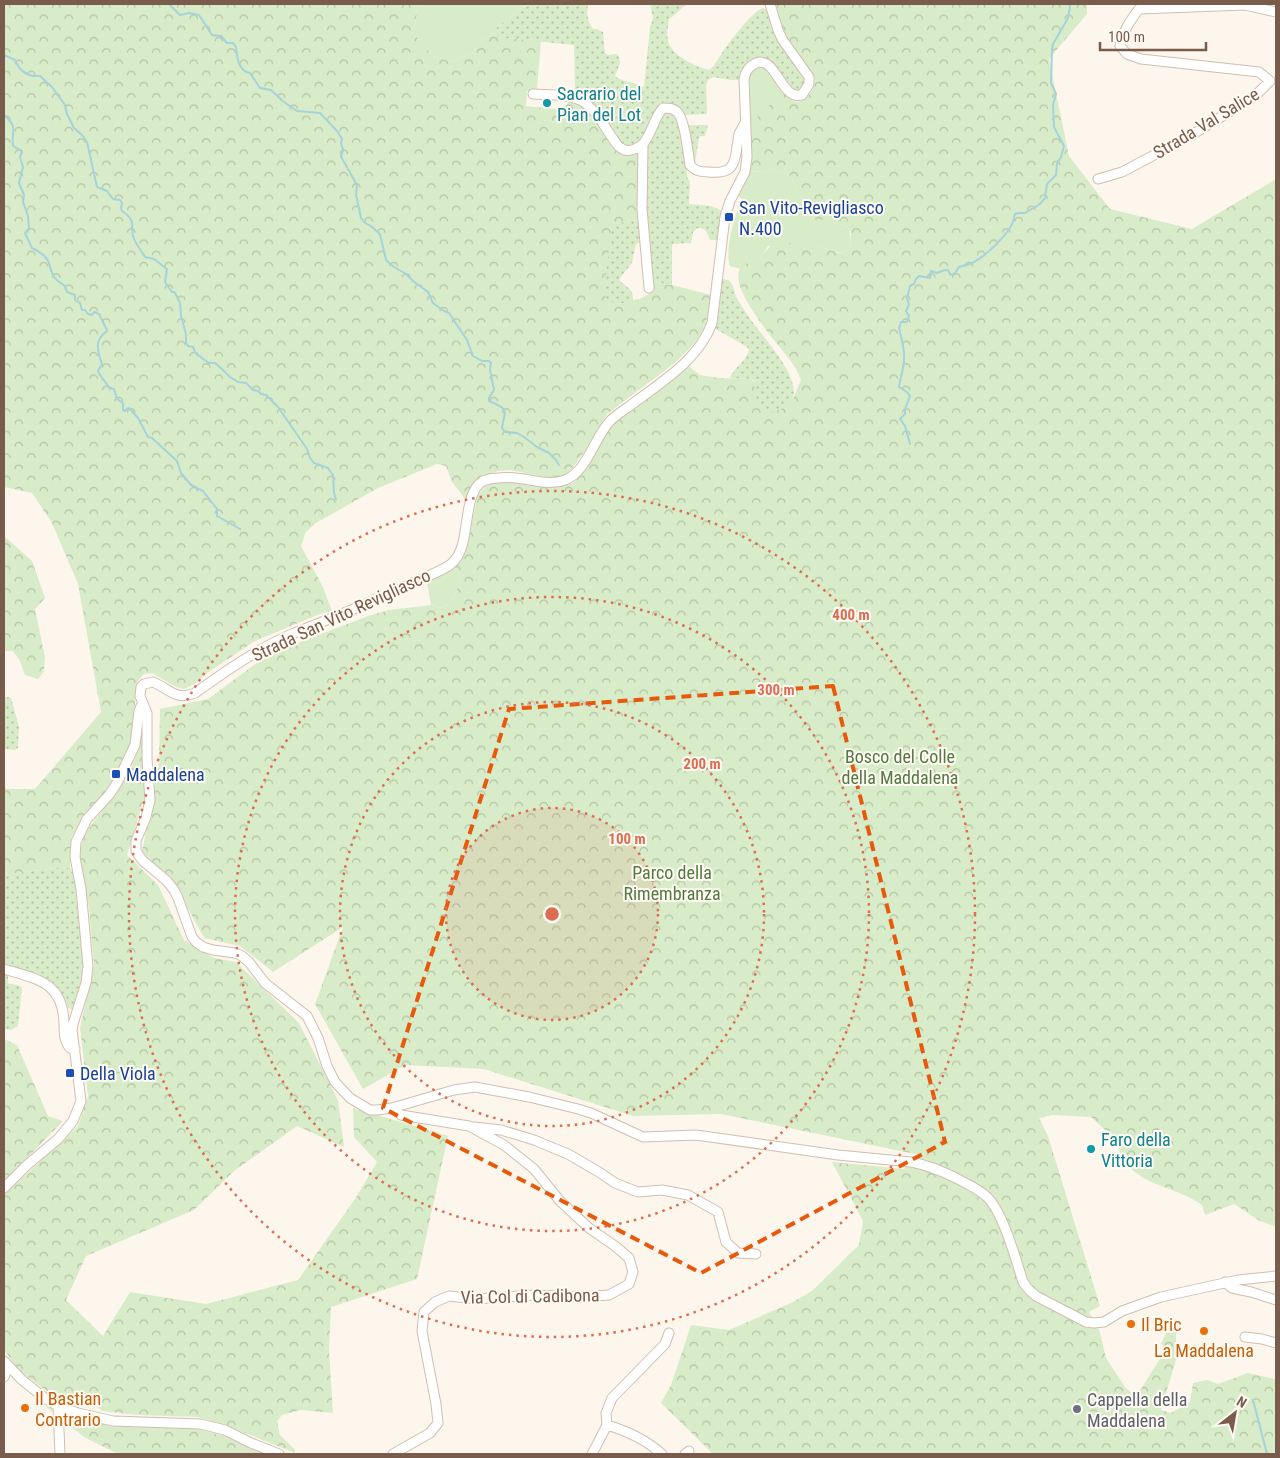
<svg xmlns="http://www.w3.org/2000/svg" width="1280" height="1458" font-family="'Roboto Condensed',sans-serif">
  <defs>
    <pattern id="forest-crowns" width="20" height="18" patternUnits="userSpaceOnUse" patternTransform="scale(1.25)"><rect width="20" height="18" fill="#d8ecc9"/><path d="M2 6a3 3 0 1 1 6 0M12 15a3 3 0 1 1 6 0" fill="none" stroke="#b4c2a5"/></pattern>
    <pattern id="garden-dots" width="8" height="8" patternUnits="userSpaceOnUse" patternTransform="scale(1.25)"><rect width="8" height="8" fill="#d8ecc9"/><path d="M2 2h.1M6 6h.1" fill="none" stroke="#b4c2a5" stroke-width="1.8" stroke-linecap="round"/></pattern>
  </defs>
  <rect width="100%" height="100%" fill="#fdf6ec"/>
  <path fill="#d8ecc9" d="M419 4H526L494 30V33L483 39 471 54 452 62 433 56 413 33Z
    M762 67C774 72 778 84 785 94 769 105 760 113 749 130L747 83 751 70 757 68Z
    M774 169 791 176 802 199 805 210 816 220H830L848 227C850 234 853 245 847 250 839 256 829 248 820 247 804 245 785 246 768 246 765 251 762 256 757 259 751 263 745 264 740 269L730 266C724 252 735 213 742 199L738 196 749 171 763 172Z
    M454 566 457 570 461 582 451 601 444 608 436 607 431 605 427 582Z"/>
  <path fill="url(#forest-crowns)" d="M4 4H419L413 33 433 56 452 62 471 54 483 39 494 33 496 37 541 41 537 90 527 91 526 106 564 110 566 105 570 101C587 103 613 140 624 154L630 155 640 150 641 219 615 224 620 304 642 298 650 293 652 282 672 285 711 295 705 329 692 346 676 362 607 414 587 448 575 465 568 473 559 477 550 478 510 470 498 471 480 477 471 486 466 500 452 482 446 466 437 464 378 488 316 523 306 532 301 546 323 587 332 611 320 614 255 641 207 673 196 683 184 689 176 687 152 673 144 674 137 682 132 739 114 783 100 800 85 813 71 839 70 868 61 867 4 875V788L9 789H35L101 712 78 584 52 523 32 493 4 487Z
    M773 4H1087V14L1049 59 1069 156 1110 209 1192 229 1276 179V1227L1260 1221 1234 1204 1205 1215 1202 1205C1168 1181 1125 1188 1115 1136L1104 1129 1091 1117 1053 1115 1039 1118 1048 1136 1100 1306 1089 1312 1099 1329 1106 1358 1125 1387 1136 1397 1166 1349 1161 1344 1169 1326 1176 1332V1360L1161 1410 1171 1413 1190 1402 1193 1383 1207 1380 1218 1384 1248 1373 1275 1379 1276 1380V1454H713L661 1403 671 1385 691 1325 729 1330 793 1302 812 1291 859 1245 863 1221 832 1162 904 1169 920 1155 721 1114 633 1116 484 1069 405 1065 363 1089 315 1004 343 927 273 972 240 946 204 938 176 886 142 852 159 763 160 709 208 699 269 654 368 616 389 610 431 605 436 607 444 608 451 601 461 582 457 570 454 566 469 533 478 495 488 484 504 480 550 487 572 484 585 471 606 432 618 420 687 365 700 375 719 378 751 379C755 382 755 385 754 390L793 399 801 380C798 373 795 366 790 360 778 344 728 288 740 269 744 263 751 262 757 259 764 255 769 246 776 241L821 247 839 253 846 251 850 246 851 235 848 227 830 220H816L805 210 802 199 791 176 774 169 763 172 749 171C749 161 747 140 749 131 753 116 773 102 785 94 789 98 794 104 801 101 805 100 808 96 810 93 813 90 815 84 815 79 814 72 789 42 784 33 779 25 776 14 773 4Z
    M4 536 32 561 45 598 35 609 45 657 44 671 38 679 25 675 20 661 13 651H4Z
    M143 720 145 795 127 855 158 885 184 940 214 958 236 962 299 1023 338 1100 344 1147 297 1126 234 1171 194 1210 86 1256 66 1300 103 1336 130 1292 206 1304 298 1280 355 1199 377 1162 354 1137 353 1108 448 1136 417 1279 331 1307 329 1350 333 1413 301 1410 282 1415 277 1421 280 1435 295 1450V1453L228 1426 197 1417 138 1415 102 1411 85 1397 60 1401 17 1369 4 1349V1195L78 1126 88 1096 80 1028 94 965 89 908 79 863 80 852 84 835 129 774 138 750Z
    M4 1039 17 1045 48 1116 63 1121 4 1182Z
    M45 1406 109 1424 186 1426 224 1436 269 1454H118L84 1437Z"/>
  <path fill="url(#garden-dots)" d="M526 4H590L588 6C586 14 588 22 593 29H597L603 32 605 53 608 55 616 54 619 56 620 63 615 76C621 82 635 82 644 87L650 27 653 18 650 4H689C681 7 676 15 669 19 668 26 666 37 669 44 676 58 695 66 709 70L714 66C721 53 750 12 763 8L768 10 804 79C804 85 803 88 797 90 781 83 773 50 752 60 744 64 743 72 742 80H731L713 77 708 80 706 85 707 114 683 115 667 104 660 102C659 108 655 112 652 117 645 133 645 143 626 147L621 144 575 94 574 45 496 37 494 33V30Z
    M669 112 674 113 680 124 687 169V177L690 182 689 204 711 206 723 211 718 240H710C707 233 707 228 698 228L693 232 691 243 672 244V285L652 282 646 233 647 143 664 113Z
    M687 125H708L705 136H700L699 138 695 163 693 162Z
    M641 219V242L636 244 632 263 620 278V281C628 288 634 290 633 301 621 304 613 306 605 296L606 275 611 230 615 224Z
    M724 279 730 281 733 286 736 297C741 305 746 313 751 320 763 337 803 379 792 400 788 409 775 411 766 414L758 402 754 390V381L751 379 730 378C734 367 746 362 749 350L747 347 714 328 720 280Z
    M9 697 11 698 19 727 18 748 15 750 4 749V698Z
    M61 867 70 868 74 873 77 887 85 969 83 980 74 1009H70L67 1006 61 996 4 965V875Z
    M4 973 8 974V983L20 986 22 988 18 1026 11 1030 4 1029Z"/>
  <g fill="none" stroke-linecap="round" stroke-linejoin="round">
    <path stroke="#a5d3da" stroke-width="2" d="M169 4 180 15 189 13 199 15 212 35 221 36 227 43H233L236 47C237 57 238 71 250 73L260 88 271 90 284 102 297 111 320 113 337 131 342 139 341 143 343 150 341 157 347 167
      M4 55 15 60C20 72 28 77 40 76L52 87 65 105 67 114 74 128 83 136 87 142 97 187 107 191 113 199 120 200 122 203 121 208 122 211C139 223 128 224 134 239 136 244 142 252 145 257L154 259 167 269 165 282 171 291 175 293 180 303 181 316 186 334V343L188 346 193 347 195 352 203 359 209 363H215L223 370 230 377 238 382 246 383 253 390 258 391 261 394 266 395 278 407 307 449 310 458 314 463 328 468 330 471 333 475 334 493 336 500
      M4 115C19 128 11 130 13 146L22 151 20 157 23 167 19 183 24 195 23 202 28 216 29 228 25 233 32 248C37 250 38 252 42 254 52 261 48 269 55 278 60 285 64 281 67 292L75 295V300L80 303 82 310H85L88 314 92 315 94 312 99 314 107 330V331C94 340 97 350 102 364L98 371C99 374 107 385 110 388L114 389 117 399 123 403V410L125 411 128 408 130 409 138 418 148 437 152 438 177 461 181 473 191 485 203 491 217 509V516L240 529
      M348 169 357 185 356 195 361 218 364 222 372 227 380 234 386 260 394 267 406 274 413 281 428 292 433 303 444 311 449 313 467 340 473 356 482 361H489L491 363 490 370 494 390 489 398V401C510 410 505 409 502 428L505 432 517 433 524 437 537 447 549 453 556 460 559 465
      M910 444 905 426 900 419 905 414V409L910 396 907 392 899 387C900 378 904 369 904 359 905 349 901 337 899 328L901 322H907L909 316 906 311 909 305 907 298 910 286 914 284 916 279 919 276 930 278 931 271 937 273 945 270H948L950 274C955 276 956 271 959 267 962 266 967 265 970 264 984 258 1008 235 1013 222 1014 219 1014 217 1015 214L1018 213H1025L1040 204 1045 198 1047 184 1056 175 1057 164 1061 157 1064 146 1054 127 1053 105 1056 94 1051 83 1052 49 1053 44 1068 18 1070 7 1069 4
      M1253 1400 1267 1454"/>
    <g stroke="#d1beb0" stroke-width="11">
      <path id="minor" d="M770 4 778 30 782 39 809 77V84L802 95C780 101 776 52 754 64 748 67 745 73 744 80L747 157 745 172 730 201 725 217 712 323C699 360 661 382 631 405 624 410 616 415 610 421 594 438 587 472 565 480 544 488 522 474 498 478 493 478 488 479 483 481 460 495 473 547 451 564 444 570 427 576 417 581 376 601 334 617 292 634 257 649 226 671 195 693 175 701 170 689 153 682L144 684 141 687 140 696 147 713V759L150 800 146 817 136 841V851L142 860 167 881 174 890 178 898 192 937 196 942 203 947 213 950 235 953 242 956 249 962 265 983 307 1016 318 1038 327 1066 335 1082 350 1098 370 1110H377L392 1108 454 1090 475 1087 529 1097 578 1109 591 1113 643 1137 696 1135 838 1155 911 1162C928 1165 942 1171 958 1179 968 1185 979 1189 987 1197 1003 1212 1016 1260 1023 1282L1029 1290 1036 1296 1086 1322 1094 1323 1104 1322 1122 1311 1161 1297 1238 1280 1276 1276
        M533 94C548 95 568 94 582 101 595 109 603 124 611 136 614 140 617 146 621 148 627 153 636 149 642 145 652 135 653 119 663 108 669 108 674 108 678 113 685 121 688 153 690 165 694 171 701 172 708 172 730 174 735 168 737 146 738 142 738 138 739 134 741 130 743 127 745 123
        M643 144 642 209 649 288
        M1098 179 1122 172 1190 136 1255 96 1270 81 1259 72 1141 59 1127 54 1120 46C1123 31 1130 21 1139 9L1245 5 1276 12
        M4 969C37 979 63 982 64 1023 64 1033 64 1041 70 1048L75 1049
        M392 1108 401 1115 469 1126 504 1145 534 1169 560 1201 589 1228 615 1246 629 1258 633 1272 629 1284 609 1295 581 1297 536 1295 475 1299 449 1296 435 1302 424 1312 422 1331 436 1404 438 1423 430 1433 393 1454
        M474 1127 501 1130 534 1140 568 1154 599 1172 615 1183 638 1192 662 1190 688 1195 718 1212 726 1242 738 1253 756 1254
        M4 1188 27 1165 58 1139 73 1121 81 1101 72 1030 73 1024 86 983 88 966 81 889 75 857 76 842 87 819 109 795 117 783 135 745 139 711 142 704
        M1225 1282 1232 1288 1251 1292 1276 1300
        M1245 1337 1262 1339 1276 1343
        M4 1361 22 1380 46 1399 58 1406 78 1413 113 1421 200 1424 225 1430 251 1443 279 1454
        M4 1377 8 1367
        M58 1406 60 1454
        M607 1425 606 1413 612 1398 665 1344 669 1333
        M592 1454 607 1425C628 1431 645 1439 662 1454
        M685 1454 689 1451"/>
    </g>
    <use href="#minor" stroke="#fff" stroke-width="9"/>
  </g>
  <path fill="none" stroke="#e8590c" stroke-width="4" stroke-dasharray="10 6" stroke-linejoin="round" d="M833 686 945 1142 701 1273 383 1108 509 709Z"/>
  <circle cx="552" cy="914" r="106" fill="#dc6d51" fill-opacity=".12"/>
  <g fill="none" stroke="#dc6d51" stroke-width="2.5" stroke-dasharray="2.5 5">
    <circle cx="552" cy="914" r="106"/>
    <circle cx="552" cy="914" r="212"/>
    <circle cx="552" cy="914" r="317"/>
    <circle cx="552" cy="914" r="423"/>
  </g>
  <g fill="#0f9aa8" stroke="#fffaf3" stroke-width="2">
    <circle cx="547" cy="103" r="5"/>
    <circle cx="1091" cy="1149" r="5"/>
  </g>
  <g fill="#1a4fb4" stroke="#fffaf3" stroke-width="2">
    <rect x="724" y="212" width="10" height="10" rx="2.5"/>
    <rect x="111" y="769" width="10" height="10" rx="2.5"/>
    <rect x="65" y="1068" width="10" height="10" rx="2.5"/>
  </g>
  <g fill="#e8710a" stroke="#fffaf3" stroke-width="2">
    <circle cx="1131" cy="1324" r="5"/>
    <circle cx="1204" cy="1331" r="5"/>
    <circle cx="25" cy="1408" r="5"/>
  </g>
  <circle fill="#6b7280" stroke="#fffaf3" stroke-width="2" cx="1077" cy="1409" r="5"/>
  <g text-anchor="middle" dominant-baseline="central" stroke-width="4" stroke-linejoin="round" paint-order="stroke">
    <g font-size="18" fill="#0d838f" stroke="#fffaf3" text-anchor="start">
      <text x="557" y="93">Sacrario del<tspan x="557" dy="21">Pian del Lot</tspan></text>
      <text x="1101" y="1139">Faro della<tspan x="1101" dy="21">Vittoria</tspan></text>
    </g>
    <g font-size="18" fill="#7a5c4d" stroke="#fffaf3">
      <text transform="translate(1206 123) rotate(-31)">Strada Val Salice</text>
      <text transform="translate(341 615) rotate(-25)">Strada San Vito Revigliasco</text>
      <text transform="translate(530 1296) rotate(-1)">Via Col di Cadibona</text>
    </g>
    <g font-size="18" fill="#164399" stroke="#fffaf3" text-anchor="start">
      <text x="739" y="207">San Vito-Revigliasco<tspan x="739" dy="21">N.400</tspan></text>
      <text x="126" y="774">Maddalena</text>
      <text x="80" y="1073">Della Viola</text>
    </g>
    <g font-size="18" fill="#537a41" stroke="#fffaf3">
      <text x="900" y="756">Bosco del Colle<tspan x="900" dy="21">della Maddalena</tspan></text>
      <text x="672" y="872">Parco della<tspan x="672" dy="21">Rimembranza</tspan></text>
    </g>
    <g font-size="18" fill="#c56008" stroke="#fffaf3" text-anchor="start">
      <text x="1141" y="1324">Il Bric</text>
      <text x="1204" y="1350" text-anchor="middle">La Maddalena</text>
      <text x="35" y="1398">Il Bastian<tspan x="35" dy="21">Contrario</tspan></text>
    </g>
    <g font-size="18" fill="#5b616d" stroke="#fffaf3" text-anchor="start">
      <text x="1087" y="1399">Cappella della<tspan x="1087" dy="21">Maddalena</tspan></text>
    </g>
  </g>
  <circle cx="552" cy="914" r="8" fill="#dc6d51" stroke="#fffaf3" stroke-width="2.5"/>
  <g font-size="15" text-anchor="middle" font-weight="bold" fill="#dc6d51" stroke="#fffaf3" stroke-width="4" stroke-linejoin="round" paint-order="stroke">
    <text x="851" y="620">400 m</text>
    <text x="776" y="695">300 m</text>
    <text x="702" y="769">200 m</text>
    <text x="627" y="844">100 m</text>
  </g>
  <rect width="1280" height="1458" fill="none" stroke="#7a5c4d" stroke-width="10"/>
  <g transform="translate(1235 1413) rotate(31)" stroke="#fffaf3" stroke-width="4" paint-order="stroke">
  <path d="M0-4L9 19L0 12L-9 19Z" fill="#7a5c4d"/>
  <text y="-8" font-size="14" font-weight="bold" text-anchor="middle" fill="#7a5c4d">N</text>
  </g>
  <path d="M1100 42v8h106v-8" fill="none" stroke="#7a5c4d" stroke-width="2.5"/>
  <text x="1108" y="42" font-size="15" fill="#7a5c4d" stroke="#fffaf3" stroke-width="4" paint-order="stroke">100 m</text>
</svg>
